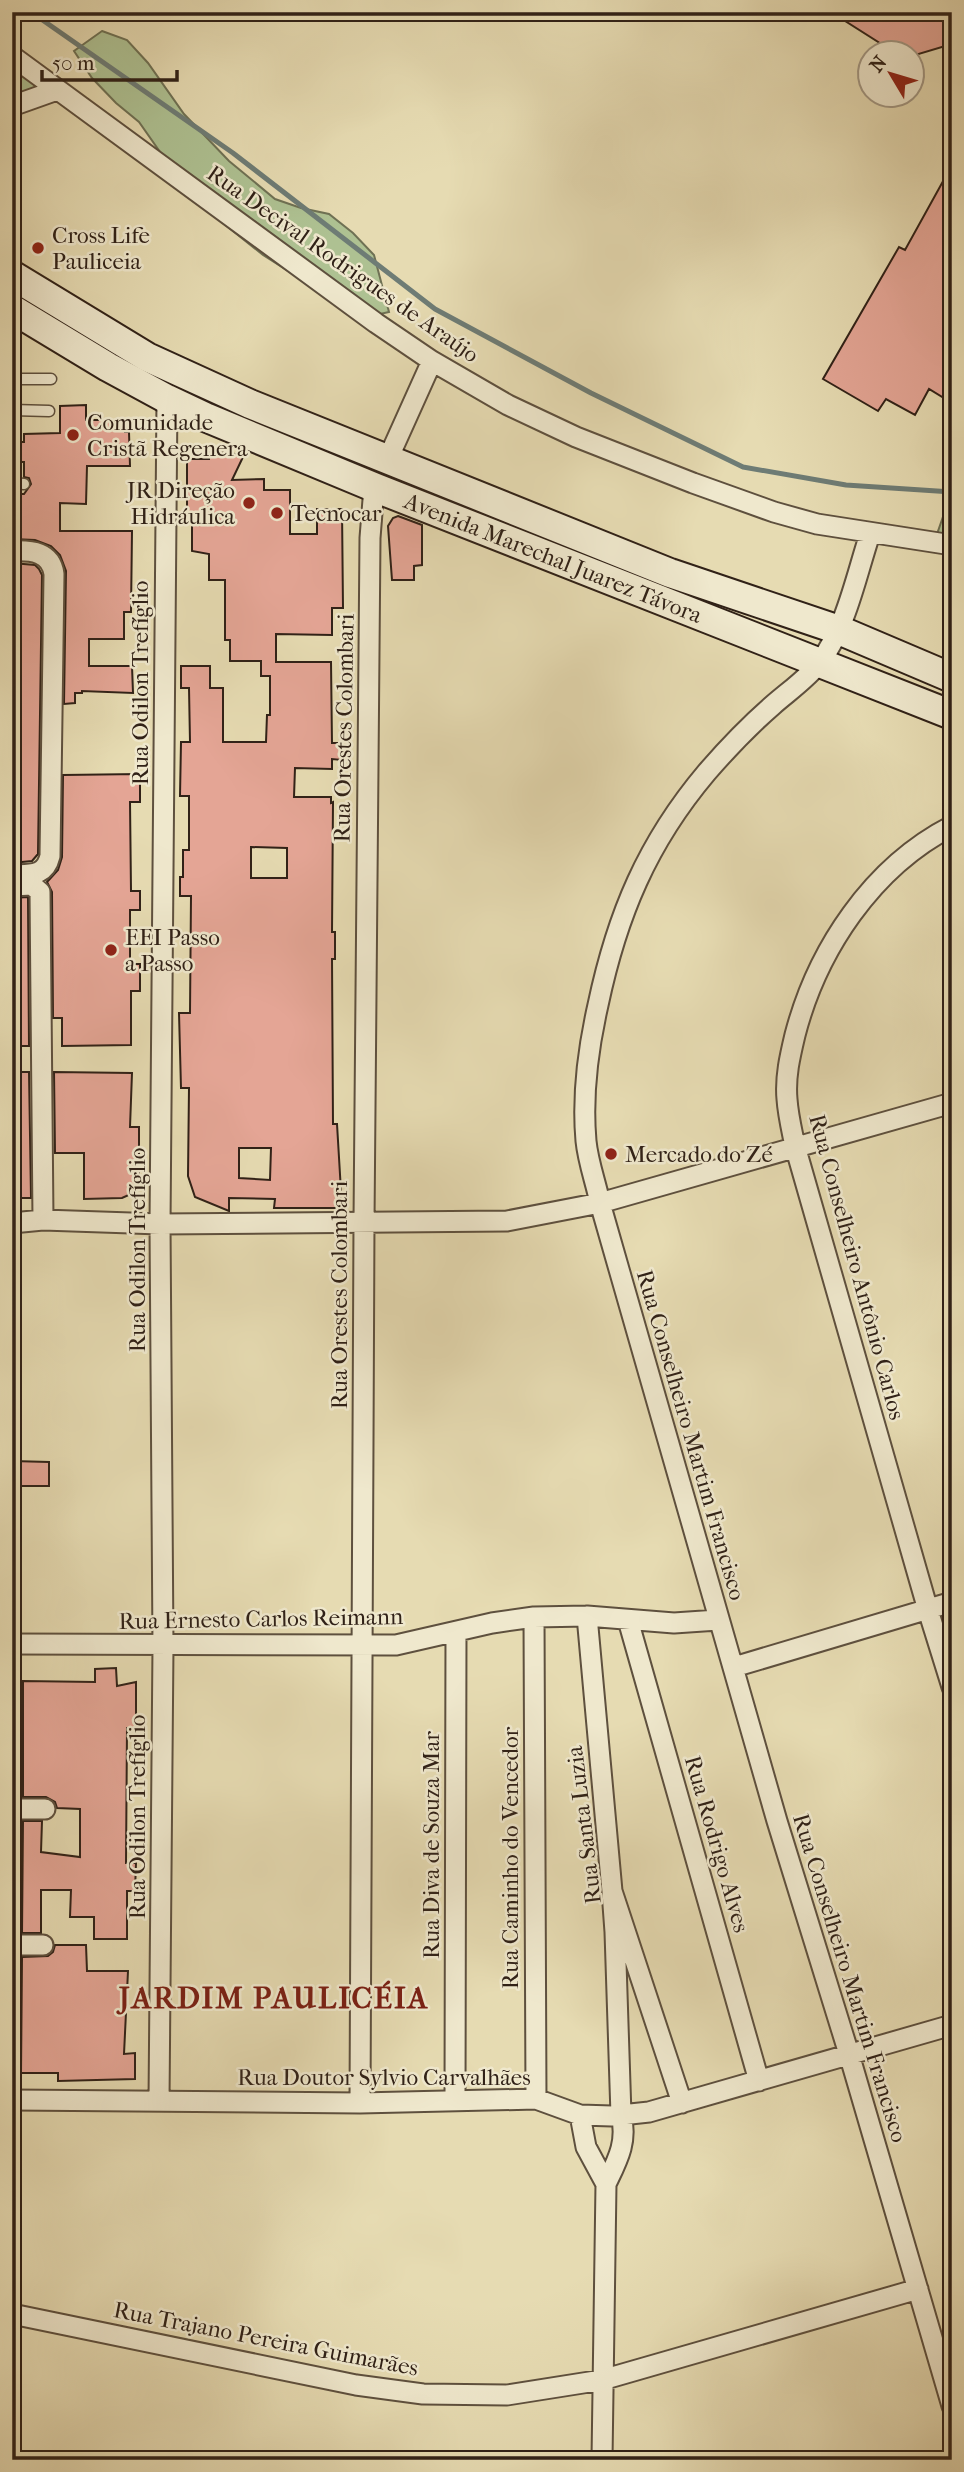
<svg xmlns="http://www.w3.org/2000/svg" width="964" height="2472" font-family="'IM FELL French Canon',serif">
  <rect width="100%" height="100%" fill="#e6dbb2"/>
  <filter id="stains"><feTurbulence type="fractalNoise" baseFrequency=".00286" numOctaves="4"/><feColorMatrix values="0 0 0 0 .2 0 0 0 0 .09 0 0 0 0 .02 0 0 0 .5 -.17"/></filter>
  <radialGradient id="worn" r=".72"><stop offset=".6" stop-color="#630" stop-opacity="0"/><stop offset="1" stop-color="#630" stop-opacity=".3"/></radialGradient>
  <path fill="#aec192" stroke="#6f7154" stroke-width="2" d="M102 31 127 40 148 63 184 114 229 161 275 199 301 208 329 214 353 233 374 255 389 312 362 318 263 255 193 199 139 122 116 103 92 78 74 51Z
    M12 60 45 86 12 97Z
    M952 503V550L936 537 945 511Z"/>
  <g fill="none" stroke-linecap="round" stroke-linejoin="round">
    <path stroke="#6e7c75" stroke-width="5" d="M31 12 233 153 435 309 591 393 743 467 846 485 952 492"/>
  </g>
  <path fill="#e4a595" stroke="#302117" stroke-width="2" fill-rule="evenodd" d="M831 12H952V44L912 56V52H894Z
    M952 165V403L929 389 915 415 886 399 878 411 823 379 899 247 905 250Z
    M86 405V420H112V423H116V425H125V432H129L130 466H87L86 504 60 503V531H132L131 612H124V639H89V666H132L133 693 82 691V693H75V703L64 704 66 571 60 555 51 546 35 540 12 539V494H24L31 484 29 478 24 477V462H12V442H24V434L60 433V406Z
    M209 452 232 453 243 457 232 480 264 479V490H290V534H317V509H342L343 608H332V635L276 634V662H331L332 743H342V760L332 759V769L295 768 294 797H331V803L333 802 332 932H335V959H332L333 1124H337L342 1208H274L275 1199 229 1198V1211L195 1197 188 1176 189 1088H181L179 1013H190L191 896H180V877H183V850H189V796H180L181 742H190L189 688H181V666H210V688H223V742H266L267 715H270V676H261V661H230V640H225V580H209V554L192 551V512H187V459H209ZM251 847 287 848V878H251ZM239 1148H271L270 1180 239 1178Z
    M398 516 422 525V565L414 566V580H392L388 526 393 518Z
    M12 563 35 565 39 569 42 575 38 854 32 861 12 863Z
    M140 774V802H130L131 891H140V910H130V964H140V991H131V1045L62 1046V1018H53L52 892 47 882 58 870 62 857 63 775Z
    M28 897 29 1046H12V898Z
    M12 1072H29L31 1198H12Z
    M54 1072 132 1073 130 1127H139V1177L131 1194 122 1198 84 1199V1153H55Z
    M12 1461 49 1462V1486H12Z
    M116 1668 117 1686 136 1682V1728H127L126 1863H136L135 1891H127V1939H94V1917H70L71 1890H41V1933H22L23 1821H42L41 1852 80 1857V1809L57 1808 55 1802 46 1797H23V1681L95 1682V1669Z
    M55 1945H86L87 1971H128L124 2054 135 2053V2079L58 2081V2073H21L22 1957 48 1956 53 1952Z"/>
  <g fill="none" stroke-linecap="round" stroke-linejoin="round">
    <g stroke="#5e503e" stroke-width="13">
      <path id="lane" d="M12 379H51
        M12 410 49 411
        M12 483 24 484"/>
    </g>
    <g stroke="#5e503e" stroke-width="23">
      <path id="street" d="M12 56 376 323 432 361 508 405 576 437 693 483 774 512 817 524 952 545
        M12 106 57 90
        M387 461 432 361
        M870 534C856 576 847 625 820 662 808 678 789 691 773 705 750 725 727 749 707 772 647 843 617 915 598 1005 588 1049 582 1096 586 1141 588 1162 596 1183 600 1203L777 1821 849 2054 952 2406
        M12 551C32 550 51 552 54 574L50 856C45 877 30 874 12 875
        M952 826C872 867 817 950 795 1035 790 1056 785 1077 787 1099 788 1115 792 1131 795 1146L928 1610 952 1687
        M12 886 32 885 40 892 43 1220
        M12 1223 43 1220 160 1224 507 1221 600 1203 952 1103
        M587 1616 612 1891 682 2103
        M534 1617 536 2099
        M628 1620 759 2081
        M12 1644 396 1645 492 1623 534 1617 587 1616 674 1623 718 1620
        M734 1667 952 1602
        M12 1809H45
        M12 1945H43
        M455 2099 456 1632
        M12 2100 360 2103 536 2099 580 2115 612 2116 649 2112 952 2025
        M159 2101 163 1646 160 1224 167 399
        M360 2103 364 1222 370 538 374 487
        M580 2115 586 2147 606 2184
        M12 2314 356 2385 423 2394 507 2395 602 2380 918 2289
        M602 2460 606 2184C617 2161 628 2142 621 2115L615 1932 612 1891"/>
    </g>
    <g stroke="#302117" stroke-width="32">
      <g id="secondary">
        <path d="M12 275 147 357 250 404 670 573 839 630 952 678"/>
        <path id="s1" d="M12 309 108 367 167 399 205 417 376 488 952 715"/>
      </g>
    </g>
    <use href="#lane" stroke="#efe8cd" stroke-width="10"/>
    <use href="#street" stroke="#efe8cd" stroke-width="19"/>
    <use href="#secondary" stroke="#efe8cd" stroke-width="28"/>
  </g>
  <g fill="#8f2418" stroke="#efe8cd" stroke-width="2.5">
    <circle cx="38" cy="248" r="7"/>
    <circle cx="73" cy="435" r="7"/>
    <circle cx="249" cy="503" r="7"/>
    <circle cx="277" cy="513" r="7"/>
    <circle cx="111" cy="950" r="7"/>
    <circle cx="611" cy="1154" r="7"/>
  </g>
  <g text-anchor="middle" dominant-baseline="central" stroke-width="5" stroke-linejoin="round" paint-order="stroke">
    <g font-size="23" fill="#302117" stroke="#efe8cd" text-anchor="start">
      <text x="52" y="235">Cross Life<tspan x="52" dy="26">Pauliceia</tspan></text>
      <text x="87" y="422">Comunidade<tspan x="87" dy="26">Cristã Regenera</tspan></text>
      <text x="235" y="490" text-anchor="end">JR Direção<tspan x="235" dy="26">Hidráulica</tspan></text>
      <text x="291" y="513">Tecnocar</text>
      <text x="125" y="937">EEI Passo<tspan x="125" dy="26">a Passo</tspan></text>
      <text x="625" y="1154">Mercado do Zé</text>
    </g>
    <g font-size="23" fill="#302117" stroke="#efe8cd">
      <text transform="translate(343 264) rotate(35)">Rua Decival Rodrigues de Araújo</text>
      <text stroke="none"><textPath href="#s1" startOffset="597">Avenida Marechal Juarez Távora</textPath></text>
      <text transform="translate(140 683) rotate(-90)">Rua Odilon Trefíglio</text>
      <text transform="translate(344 728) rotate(-89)">Rua Orestes Colombari</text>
      <text transform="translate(137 1250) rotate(-90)">Rua Odilon Trefíglio</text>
      <text transform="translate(857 1267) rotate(75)">Rua Conselheiro Antônio Carlos</text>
      <text transform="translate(339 1295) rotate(-90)">Rua Orestes Colombari</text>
      <text transform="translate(691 1435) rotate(74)">Rua Conselheiro Martim Francisco</text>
      <text transform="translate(261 1619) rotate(-1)">Rua Ernesto Carlos Reimann</text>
      <text transform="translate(137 1817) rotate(-90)">Rua Odilon Trefíglio</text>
      <text transform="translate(584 1825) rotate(-97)">Rua Santa Luzia</text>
      <text transform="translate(717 1844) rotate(74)">Rua Rodrigo Alves</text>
      <text transform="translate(431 1845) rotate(-90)">Rua Diva de Souza Mar</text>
      <text transform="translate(510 1858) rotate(-90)">Rua Caminho do Vencedor</text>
      <text transform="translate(850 1978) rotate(73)">Rua Conselheiro Martim Francisco</text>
      <text x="384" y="2077">Rua Doutor Sylvio Carvalhães</text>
      <text transform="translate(266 2339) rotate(11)">Rua Trajano Pereira Guimarães</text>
    </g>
    <g font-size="30" font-weight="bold" letter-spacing="2" fill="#7a1f14" stroke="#efe8cd">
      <text x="274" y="1998">JARDIM PAULICÉIA</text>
    </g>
  </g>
  <rect width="964" height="2472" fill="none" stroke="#e6dbb2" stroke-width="42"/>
  <rect x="14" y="14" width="936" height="2444" fill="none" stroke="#302117" stroke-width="3.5"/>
  <rect x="21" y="21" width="922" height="2430" fill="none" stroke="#302117" stroke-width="2"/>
  <g transform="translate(891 74) rotate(308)"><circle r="33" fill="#efe8cd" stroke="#a39884" stroke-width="2"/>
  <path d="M0-5L12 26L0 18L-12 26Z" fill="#8f2418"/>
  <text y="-10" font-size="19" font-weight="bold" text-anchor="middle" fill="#302117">N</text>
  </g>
  <path d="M42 70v10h135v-10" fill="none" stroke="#302117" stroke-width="3.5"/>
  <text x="52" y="70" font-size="21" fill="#302117" stroke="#efe8cd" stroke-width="5" paint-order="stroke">50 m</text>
  <rect width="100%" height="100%" filter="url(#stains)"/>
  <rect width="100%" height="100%" fill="url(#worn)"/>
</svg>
